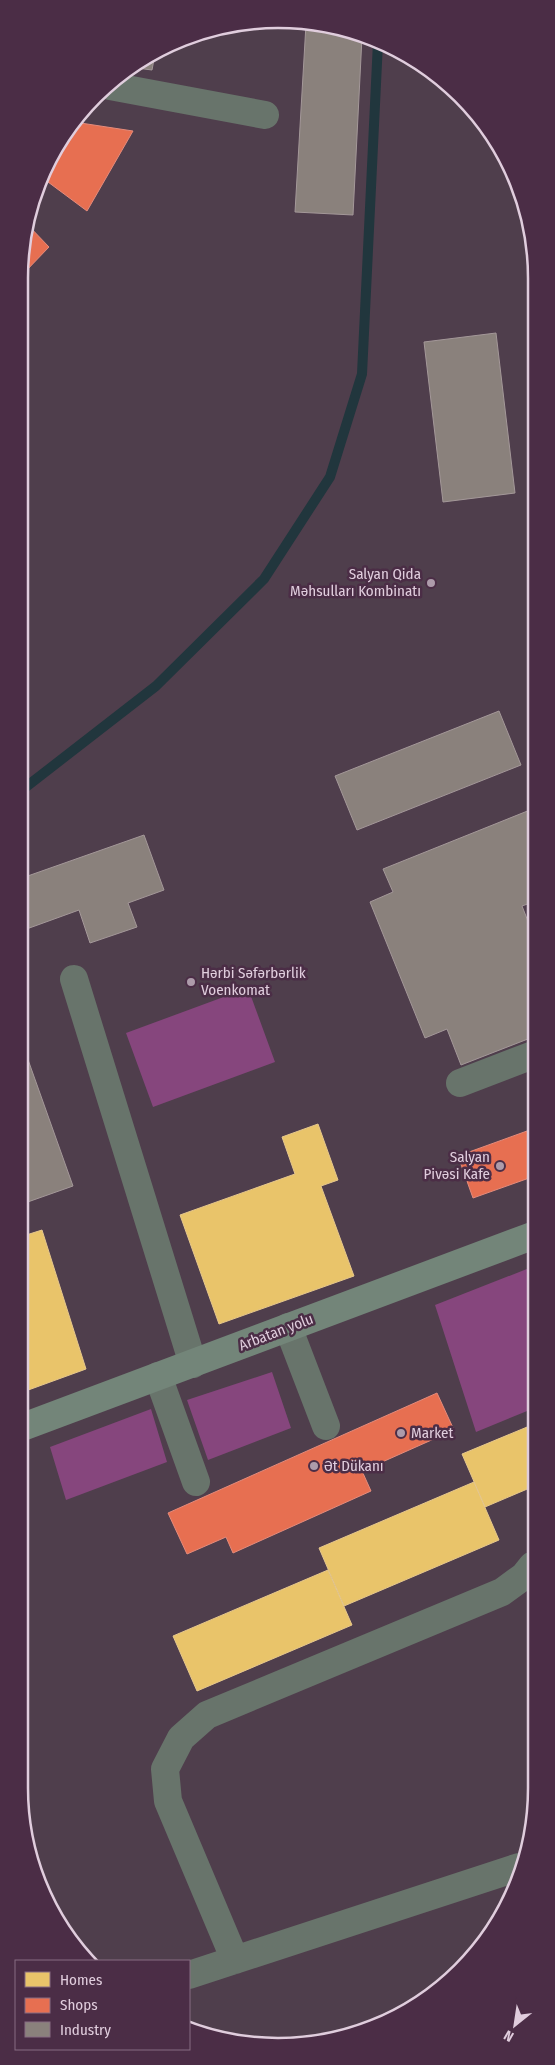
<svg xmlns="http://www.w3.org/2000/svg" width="555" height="2065" font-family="'Fira Sans Condensed',sans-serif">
  <rect width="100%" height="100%" fill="#4f3e4c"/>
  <path fill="#86467d" d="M248 988 275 1062 153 1107 126 1033Z
    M532 1267V1409L476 1432 435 1305Z
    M272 1372 291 1428 208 1460 187 1400Z
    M151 1409 167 1462 66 1500 50 1447Z"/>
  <path fill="#e9c46a" stroke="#e6c78c" d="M318 1124 338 1180 321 1186 354 1276 219 1324 180 1215 295 1174 282 1137Z
    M42 1230 86 1369 20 1393V1237Z
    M532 1425V1487L485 1507 462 1454Z
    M474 1482 499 1540 344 1606 319 1548Z
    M328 1570 352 1625 197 1691 173 1636Z"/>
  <path fill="#e76f51" stroke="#e58b7b" d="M74 122 133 131 87 211 44 179 62 134Z
    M26 223 49 247 24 273V227Z
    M527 1131 533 1145 532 1177 473 1198 458 1156Z
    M437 1393 454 1430 362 1471 371 1491 233 1553 226 1537 187 1554 168 1513Z"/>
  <path fill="#8a817c" stroke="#a49899" d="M306 24H328L362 37 353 215 295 212Z
    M155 54 152 70 129 67 134 63Z
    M496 333 515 493 443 502 424 342Z
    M499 711 521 765 357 830 335 776Z
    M530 810 533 818V902L522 906 533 934V1037L461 1065 447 1029 425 1038 370 902 393 892 383 869Z
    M144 835 164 890 128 903 137 927 90 943 79 910 21 931 22 878Z
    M21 1040 73 1186 22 1204 21 1200Z"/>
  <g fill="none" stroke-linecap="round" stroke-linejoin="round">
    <path stroke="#21363d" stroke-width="10" d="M22 790 156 686 264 579 330 477 362 374 378 42"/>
    <path stroke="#68746b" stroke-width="28" d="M110 86 265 115
      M74 979 193 1364
      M460 1083 533 1055
      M288 1327 326 1426
      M158 1376 196 1482
      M235 1960 168 1801 165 1769 181 1738 207 1715 502 1592 524 1576 532 1566
      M189 1975 519 1867"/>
    <path stroke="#738579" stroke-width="28" d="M20 1428 532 1236"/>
  </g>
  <g fill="#ad9baa" stroke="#4b2d46" stroke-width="2">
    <circle cx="431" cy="583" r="5"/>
    <circle cx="191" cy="982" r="5"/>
    <circle cx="500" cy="1166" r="5"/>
    <circle cx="401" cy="1433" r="5"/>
    <circle cx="314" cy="1466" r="5"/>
  </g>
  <g text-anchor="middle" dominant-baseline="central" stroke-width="5" stroke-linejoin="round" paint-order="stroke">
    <g font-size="15" fill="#e0cddd" stroke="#4b2d46" text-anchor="start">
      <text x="421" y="574" text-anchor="end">Salyan Qida<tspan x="421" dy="17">Məhsulları Kombinatı</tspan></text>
      <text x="201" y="973">Hərbi Səfərbərlik<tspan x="201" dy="17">Voenkomat</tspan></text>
      <text x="490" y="1157" text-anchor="end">Salyan<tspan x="490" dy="17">Pivəsi Kafe</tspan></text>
      <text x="411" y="1433">Market</text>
      <text x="324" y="1466">Ət Dükanı</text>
    </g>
    <g font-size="15" fill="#e0cddd" stroke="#4b2d46">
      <text transform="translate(276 1332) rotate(-21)">Arbatan yolu</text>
    </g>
  </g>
  <path d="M0 0H555V2065H0ZM278 28H278A250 250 0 0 1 528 278V1788A250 250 0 0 1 278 2038H278A250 250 0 0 1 28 1788V278A250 250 0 0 1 278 28Z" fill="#4b2d46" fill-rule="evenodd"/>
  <path fill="none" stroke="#e0cddd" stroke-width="2.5" d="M278 28H278A250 250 0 0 1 528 278V1788A250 250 0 0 1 278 2038H278A250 250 0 0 1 28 1788V278A250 250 0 0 1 278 28Z"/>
  <rect x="15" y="1960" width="175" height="90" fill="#4b2d46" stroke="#876d82"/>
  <rect x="25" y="1972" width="25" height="15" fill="#e9c46a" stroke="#876d82"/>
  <text x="60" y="1985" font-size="15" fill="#e0cddd">Homes</text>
  <rect x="25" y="1998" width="25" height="15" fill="#e76f51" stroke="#876d82"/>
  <text x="60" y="2010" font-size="15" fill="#e0cddd">Shops</text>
  <rect x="25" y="2022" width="25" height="15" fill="#8a817c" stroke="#876d82"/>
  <text x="60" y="2035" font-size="15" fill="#e0cddd">Industry</text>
  <g transform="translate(515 2025) rotate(210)" stroke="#4b2d46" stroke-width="4" paint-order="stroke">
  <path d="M0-4L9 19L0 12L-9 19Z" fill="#e0cddd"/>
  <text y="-8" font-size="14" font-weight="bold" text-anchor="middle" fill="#e0cddd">N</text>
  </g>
</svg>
